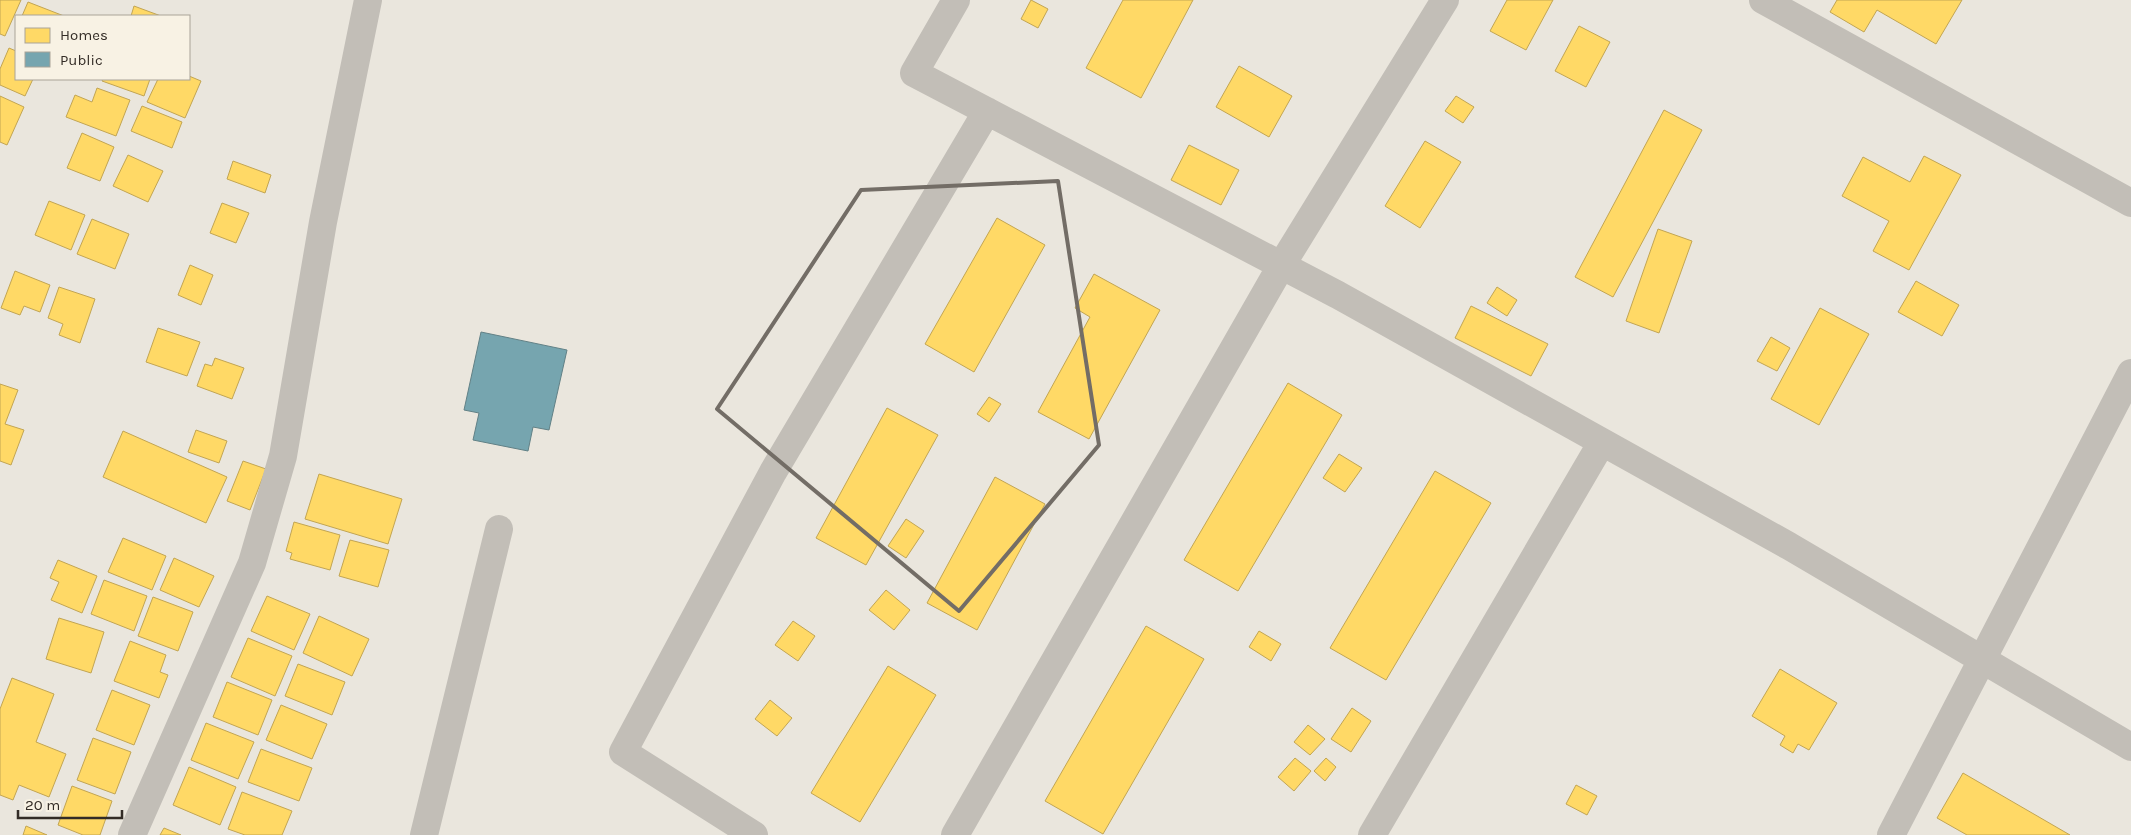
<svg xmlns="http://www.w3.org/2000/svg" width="2131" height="835" font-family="Karla,sans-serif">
  <rect width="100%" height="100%" fill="#eae6dd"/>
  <path fill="#ffd966" stroke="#c2a553" d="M0 0H21L5 36 0 34Z
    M1031 0 1048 9 1038 28 1021 19Z
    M1123 0H1193L1141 98 1086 68Z
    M1507 0H1553L1526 50 1490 31Z
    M1837 0H1962L1936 44 1877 10 1864 32 1830 12Z
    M28 2 64 16H22Z
    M134 6 161 16H131Z
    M1579 26 1610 42 1586 87 1555 71Z
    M9 48 16 51V79H33L25 96 0 85V69Z
    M1239 66 1292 96 1269 137 1216 107Z
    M189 76 201 81 185 118 147 102 158 79H189Z
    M103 79H150L144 96 102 81Z
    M97 88 130 100 116 136 66 117 75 95 92 102Z
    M0 96 24 107 7 145 0 142Z
    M1456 96 1474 107 1463 123 1445 111Z
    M142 106 182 122 172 148 131 131Z
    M1664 110 1702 130 1613 297 1575 277Z
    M82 133 114 147 100 181 67 168Z
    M1425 141 1461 162 1420 228 1385 206Z
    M1189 145 1239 170 1221 205 1171 180Z
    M128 155 163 171 148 202 113 186Z
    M1924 156 1961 175 1909 270 1873 251 1889 221 1842 196 1863 157 1910 182Z
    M233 161 271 175 265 193 227 179Z
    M49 201 85 215 71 250 35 235Z
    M222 203 249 213 236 243 210 233Z
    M997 218 1045 245 974 372 925 344Z
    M92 219 129 234 115 269 77 254Z
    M1658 229 1692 241 1659 333 1626 321Z
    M190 265 213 275 201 305 178 295Z
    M15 271 50 285 40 312 24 306 20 315 1 308Z
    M1094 274 1160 310 1089 439 1038 412 1090 317 1075 308Z
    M1916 281 1959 305 1942 336 1898 312Z
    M59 287 95 299 80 343 59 335 63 324 48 318Z
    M1497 287 1517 300 1507 316 1487 303Z
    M1471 306 1548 344 1531 376 1455 338Z
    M1820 308 1869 334 1819 425 1771 399Z
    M158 328 200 342 187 376 146 362Z
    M1771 337 1790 348 1777 371 1757 361Z
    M215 358 244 368 232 399 197 386 205 364 212 366Z
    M1288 383 1342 415 1238 591 1184 560Z
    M0 384 18 390 5 424 24 430 11 465 0 461Z
    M989 397 1001 404 989 422 977 414Z
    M887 408 938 435 866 565 816 538Z
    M196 430 227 441 219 463 188 452Z
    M123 431 227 477 206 523 103 477Z
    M1339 454 1362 468 1345 492 1323 478Z
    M243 461 266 469 250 510 227 501Z
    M1435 471 1491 503 1386 680 1330 648Z
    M319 474 402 499 388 544 305 519Z
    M995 477 1045 504 977 630 927 603Z
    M906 519 924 531 906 558 888 546Z
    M294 522 340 535 330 570 290 559 292 553 286 551Z
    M123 538 166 556 152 590 108 572Z
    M350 540 389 550 378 587 339 576Z
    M174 558 214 576 199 607 160 590Z
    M58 560 97 576 82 613 51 600 59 582 50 578Z
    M104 580 147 596 134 631 91 614Z
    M886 590 910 610 894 630 869 610Z
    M267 596 310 614 294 650 251 631Z
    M153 597 193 612 178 651 138 636Z
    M319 616 369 639 352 676 303 653Z
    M59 618 104 632 91 673 46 659Z
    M793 621 815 636 798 661 775 645Z
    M1146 626 1204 659 1103 834 1045 801Z
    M1259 631 1281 644 1271 661 1249 647Z
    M248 638 292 656 275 696 231 677Z
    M130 641 166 655 160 672 168 675 159 698 114 681Z
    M298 664 345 682 332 715 285 696Z
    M888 666 936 695 860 822 811 793Z
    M1780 669 1837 703 1809 750 1798 744 1793 753 1780 745 1785 736 1752 716Z
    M12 678 54 694 36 742 66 754 49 797 19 785 13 800 0 795V709Z
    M227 682 272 700 258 735 213 717Z
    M112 690 150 705 134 745 96 730Z
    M770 700 792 718 777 736 755 719Z
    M281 705 327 724 312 759 266 740Z
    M1352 708 1371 721 1351 752 1331 739Z
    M206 723 254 742 238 779 191 760Z
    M1308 725 1325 739 1310 755 1294 742Z
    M93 738 131 752 115 794 77 780Z
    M261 749 312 768 299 801 248 782Z
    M1295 758 1311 771 1294 791 1278 777Z
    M1326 758 1336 767 1325 781 1314 771Z
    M189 767 236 787 220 825 173 805Z
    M1963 773 2070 835H1967L1937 818Z
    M1576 785 1597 796 1587 815 1566 804Z
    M72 786 112 801 100 835H83L58 825Z
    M242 792 292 811 282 835H245L228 829Z
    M26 826 47 835H23Z
    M164 828 181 835H160Z"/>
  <path fill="#76a5af" stroke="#628186" d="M481 332 567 350 549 430 533 427 528 451 473 440 479 413 464 410Z"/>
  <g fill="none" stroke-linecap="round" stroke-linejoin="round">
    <path stroke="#c2beb7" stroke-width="28" d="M956 0 914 73 1338 295 1789 546 2131 747
      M1763 0 2131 203
      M132 835 252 563 283 456 323 222 368 0
      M424 835 499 529
      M754 835 623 752 773 472 987 111
      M955 835 1281 266 1445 0
      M1372 835 1602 442
      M1891 835 2131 373"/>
  </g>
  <path fill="none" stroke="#736d66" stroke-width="4" stroke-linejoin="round" d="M1058 181 1099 445 959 611 717 409 861 190Z"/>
  <rect x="15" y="15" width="175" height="65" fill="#f8f2e4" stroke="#a9a398"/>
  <rect x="25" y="28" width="25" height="15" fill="#ffd966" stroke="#a9a398"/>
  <text x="60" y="40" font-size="15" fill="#332c26">Homes</text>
  <rect x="25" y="52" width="25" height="15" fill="#76a5af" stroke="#a9a398"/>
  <text x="60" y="65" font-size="15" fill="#332c26">Public</text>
  <path d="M18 810v8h104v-8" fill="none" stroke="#332c26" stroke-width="2.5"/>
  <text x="25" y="810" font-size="15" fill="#332c26" stroke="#f8f2e4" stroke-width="4" paint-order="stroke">20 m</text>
</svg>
